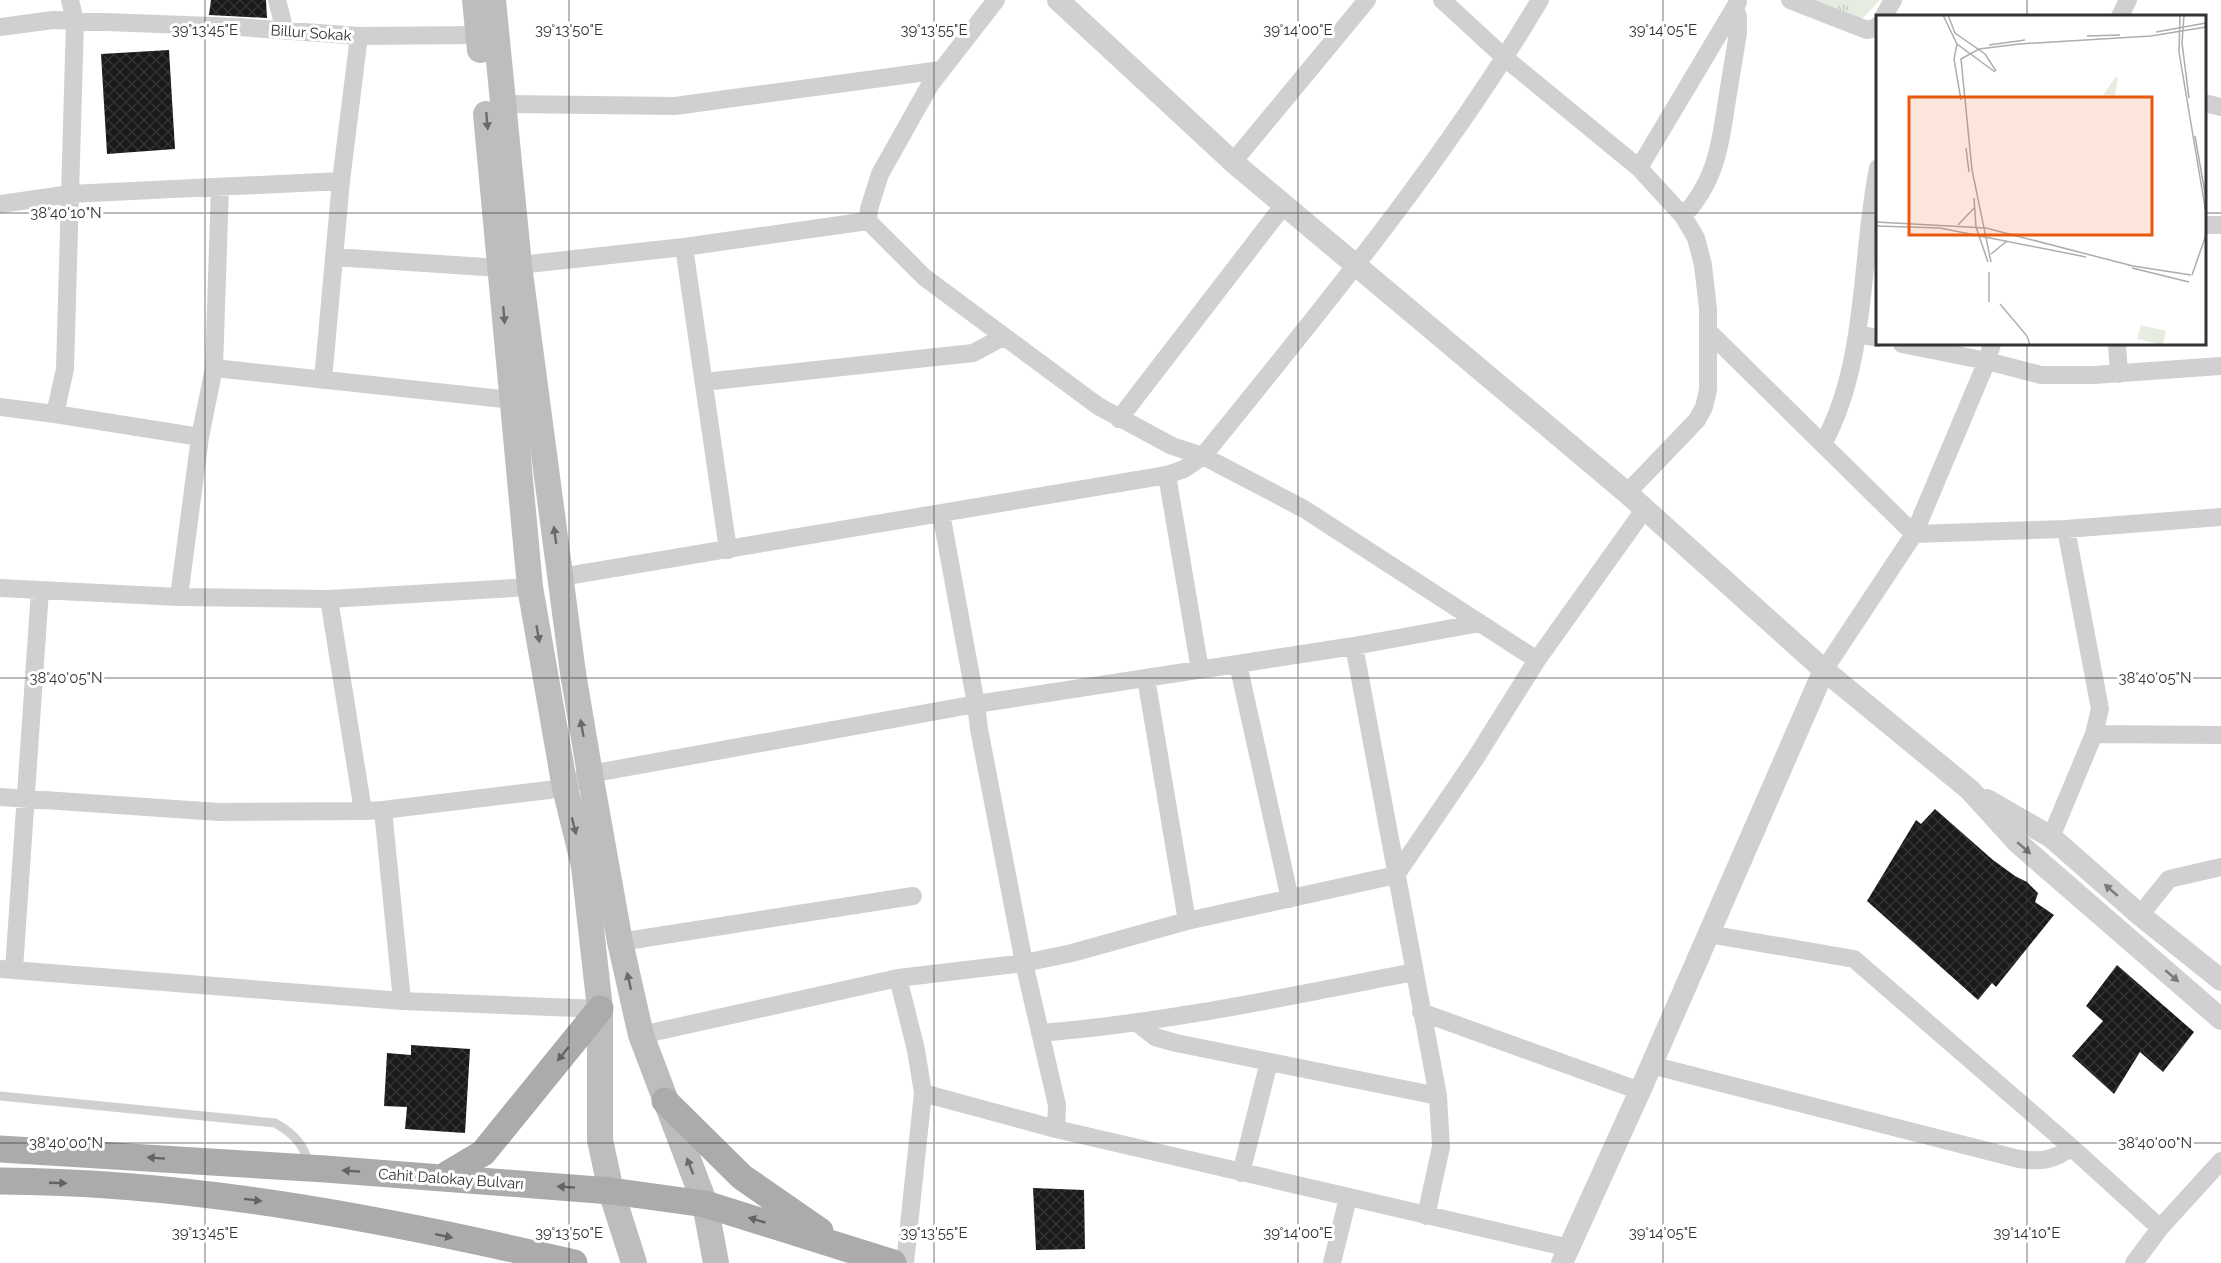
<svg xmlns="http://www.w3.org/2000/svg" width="2221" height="1263" font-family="Raleway,sans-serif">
  <defs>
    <pattern id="grass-tufts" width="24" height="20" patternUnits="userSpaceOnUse" patternTransform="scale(1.5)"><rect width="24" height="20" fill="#e6ecdf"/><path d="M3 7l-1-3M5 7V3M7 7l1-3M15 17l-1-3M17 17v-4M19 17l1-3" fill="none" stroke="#c6cbc0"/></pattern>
    <pattern id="building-cross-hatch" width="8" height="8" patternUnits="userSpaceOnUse" patternTransform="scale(1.5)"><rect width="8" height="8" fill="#1a1a1a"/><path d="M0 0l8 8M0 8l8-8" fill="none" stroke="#333"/></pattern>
  </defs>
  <rect width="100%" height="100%" fill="#fff"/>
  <path fill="url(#grass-tufts)" d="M1807 0H1880L1860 21Z"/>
  <path fill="url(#building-cross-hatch)" d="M211 0H266L267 18 209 15Z
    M169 50 175 149 107 154 101 54Z
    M1935 809 1993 860 2015 876 2027 882 2038 893 2035 902 2054 915 1996 987 1992 983 1978 1000 1867 901 1916 820 1921 824Z
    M2117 965 2194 1032 2163 1072 2140 1052 2114 1094 2072 1056 2103 1021 2086 1006Z
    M411 1045 470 1049 465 1133 405 1129 407 1107 384 1106 387 1053 411 1055Z
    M1033 1188 1084 1190 1085 1249 1036 1250Z"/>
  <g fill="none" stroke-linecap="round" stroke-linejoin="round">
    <path stroke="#d0d0d0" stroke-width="9" d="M0 1096 275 1123C293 1133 305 1145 309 1166"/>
    <path stroke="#d0d0d0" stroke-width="18" d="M277 0 285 31
      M996 0 930 85 880 174 869 209 868 221 924 277 1098 406 1172 446 1203 456 1304 509 1537 660
      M1442 0 1505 58 1639 168 1683 216 1696 238 1703 265 1708 309V390L1704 407 1697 420 1627 493
      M1790 0 1867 30 1875 28 1878 25
      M1884 16 1893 0
      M2120 16 2128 0
      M0 27 53 20 238 27 359 36 479 35
      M2204 103 2221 107
      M503 104 675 106 941 70
      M1233 162 1367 0
      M1639 168 1738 2
      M0 204 70 194 341 181
      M1683 216C1714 184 1720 148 1726 106 1730 82 1734 57 1738 33V17L1735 7
      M2204 225H2221
      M684 247 728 550
      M334 257 500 268
      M519 265 684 247 868 221
      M1709 332 1914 534 2066 529 2221 517
      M1857 334 1878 338
      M1902 344 1987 361 2041 375H2094L2221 366
      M2117 344 2119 374
      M214 368 512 400
      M323 380 341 181 359 36
      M704 382 973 353 1003 337
      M0 407 55 414 200 437
      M55 414 65 369 75 21 70 0
      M1119 419 1283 206
      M1823 444C1868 362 1860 258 1878 168
      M1167 475 1200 670
      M941 513 976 704 979 729 1024 963 1057 1105 1056 1129
      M561 577 1167 475 1184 469 1203 456C1322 309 1443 163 1540 0
      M0 588 179 597 329 599 530 587
      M179 597 200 437 214 368 220 187
      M329 599 363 811
      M1354 646 1438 1096 1441 1147 1426 1216
      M1238 664 1290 899
      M1824 670 1914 534 1987 361 1992 344
      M1146 678 1187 921
      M2094 734 2221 735
      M0 797 219 812 363 811 383 810 565 788 590 774 976 704 1354 646 1480 623
      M383 810 402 1001
      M2051 837 2094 734 2100 709 2066 529
      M2140 915 2169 879 2221 867
      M1708 934 1854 959 2071 1147 2160 1228
      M620 942 913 896
      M0 969 402 1001 600 1009
      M14 969 40 590
      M898 978 916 1050 923 1093 905 1263
      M1421 1012 1640 1091
      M1137 1023 1155 1037 1176 1043 1438 1096
      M1040 1033C1166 1023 1290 996 1414 972
      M641 1035 898 978 1024 963 1072 953 1187 921 1396 875 1475 759 1537 660 1644 510
      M1651 1065 2019 1159C2039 1162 2054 1161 2071 1147
      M923 1093 1056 1129 1569 1248
      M1241 1173 1269 1062
      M1332 1263 1348 1198
      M2134 1263 2160 1228 2221 1161"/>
    <path stroke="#d0d0d0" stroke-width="22" d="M1058 0 1233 162 1627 493 1824 670 1970 790 2018 843 2221 1019
      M1987 800 2051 837 2140 915 2221 980
      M1562 1263 1640 1091 1824 670"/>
    <path stroke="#bdbdbd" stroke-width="26" d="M475 0 480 50
      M493 0 519 265 573 673 590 774 620 942 641 1035 705 1204 716 1263
      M486 114 530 587 565 788 584 866 600 1009V1140L611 1191 634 1263"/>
    <path stroke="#ababab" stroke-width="27" d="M665 1101 742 1177 820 1231
      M0 1149 325 1169 611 1191 705 1204 893 1263
      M441 1178 483 1153 600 1009
      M0 1181C194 1182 386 1219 574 1263"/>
  </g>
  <defs><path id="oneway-solid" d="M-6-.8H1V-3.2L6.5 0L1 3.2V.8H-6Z" transform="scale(1.5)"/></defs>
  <g fill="#6a6a6a">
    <use href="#oneway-solid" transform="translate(487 121) rotate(85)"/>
    <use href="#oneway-solid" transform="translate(504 315) rotate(85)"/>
    <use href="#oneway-solid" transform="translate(555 535) rotate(-98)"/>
    <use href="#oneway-solid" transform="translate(538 634) rotate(80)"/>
    <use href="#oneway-solid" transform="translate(582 728) rotate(-100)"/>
    <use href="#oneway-solid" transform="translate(574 826) rotate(76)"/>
    <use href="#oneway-solid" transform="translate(629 981) rotate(-103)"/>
    <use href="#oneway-solid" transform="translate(690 1166) rotate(-111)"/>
  </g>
  <g fill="#7a7a7a">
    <use href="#oneway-solid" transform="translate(2024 848) rotate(41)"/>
    <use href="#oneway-solid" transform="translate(2111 890) rotate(-139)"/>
    <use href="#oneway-solid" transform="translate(2172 976) rotate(41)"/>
  </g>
  <g fill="#636363">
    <use href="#oneway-solid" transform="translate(563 1054) rotate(129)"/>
    <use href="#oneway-solid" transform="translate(156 1158) rotate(-176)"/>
    <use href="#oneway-solid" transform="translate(351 1171) rotate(-176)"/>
    <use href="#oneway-solid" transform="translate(58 1183) rotate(2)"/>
    <use href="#oneway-solid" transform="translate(566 1187) rotate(-176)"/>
    <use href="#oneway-solid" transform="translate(253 1200) rotate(7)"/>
    <use href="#oneway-solid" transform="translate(757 1220) rotate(-163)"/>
    <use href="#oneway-solid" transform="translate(444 1236) rotate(12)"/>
  </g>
  <path fill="none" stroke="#333" stroke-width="1.5" stroke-opacity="0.45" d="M205 0V1263M569 0V1263M934 0V1263M1298 0V1263M1663 0V1263M2027 0V16M0 213H1878M2204 213H2221M2027 344V1263M0 678H2221M0 1143H2221"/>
  <g text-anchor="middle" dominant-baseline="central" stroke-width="6" stroke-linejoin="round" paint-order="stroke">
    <g font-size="15" fill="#333" stroke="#fff">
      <text transform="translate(311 33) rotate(4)">Billur Sokak</text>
      <text transform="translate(451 1179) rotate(4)">Cahit Dalokay Bulvarı</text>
    </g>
  </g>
  <g transform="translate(1876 15)">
    <rect width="330" height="330" fill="#fff"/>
    <path d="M242 61 239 81 227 80 239 63ZM265 310 290 316 287 330 261 324Z" fill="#e6ecdf"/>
    <path fill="none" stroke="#adadad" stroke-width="1.5" d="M67 0 81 29 119 57M72 0 79 18 109 39 120 56M304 0 303 37 330 198M308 0 306 28 313 83M280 17 330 8M211 21 244 20M81 29 78 44 85 85M113 30 149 25M319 121 330 184M90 133 93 157M98 183 100 212 112 247M0 207 110 213 257 251 315 260M82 210 99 192M0 211 64 213 210 242M115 239 131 226M115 247 96 155 85 44 103 34 143 29 275 21 330 12M256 253 313 267M316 260 330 220M113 287V257M124 289 151 321 154 330"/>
    <path fill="#e8590c" fill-opacity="0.15" stroke="#e8590c" stroke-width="3" d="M33 82H276V220H33Z"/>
    <rect width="330" height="330" fill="none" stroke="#333" stroke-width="3"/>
  </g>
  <g font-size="15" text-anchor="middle" fill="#333" stroke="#fff" stroke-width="6" stroke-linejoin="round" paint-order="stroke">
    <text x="205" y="35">39°13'45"E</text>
    <text x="569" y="35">39°13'50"E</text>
    <text x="934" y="35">39°13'55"E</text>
    <text x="1298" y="35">39°14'00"E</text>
    <text x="1663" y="35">39°14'05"E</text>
    <text x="66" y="218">38°40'10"N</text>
    <text x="66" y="683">38°40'05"N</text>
    <text x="2155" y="683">38°40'05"N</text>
    <text x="66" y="1148">38°40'00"N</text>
    <text x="2155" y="1148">38°40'00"N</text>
    <text x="205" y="1238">39°13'45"E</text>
    <text x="569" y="1238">39°13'50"E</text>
    <text x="934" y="1238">39°13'55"E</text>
    <text x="1298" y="1238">39°14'00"E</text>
    <text x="1663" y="1238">39°14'05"E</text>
    <text x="2027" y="1238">39°14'10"E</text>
  </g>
</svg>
